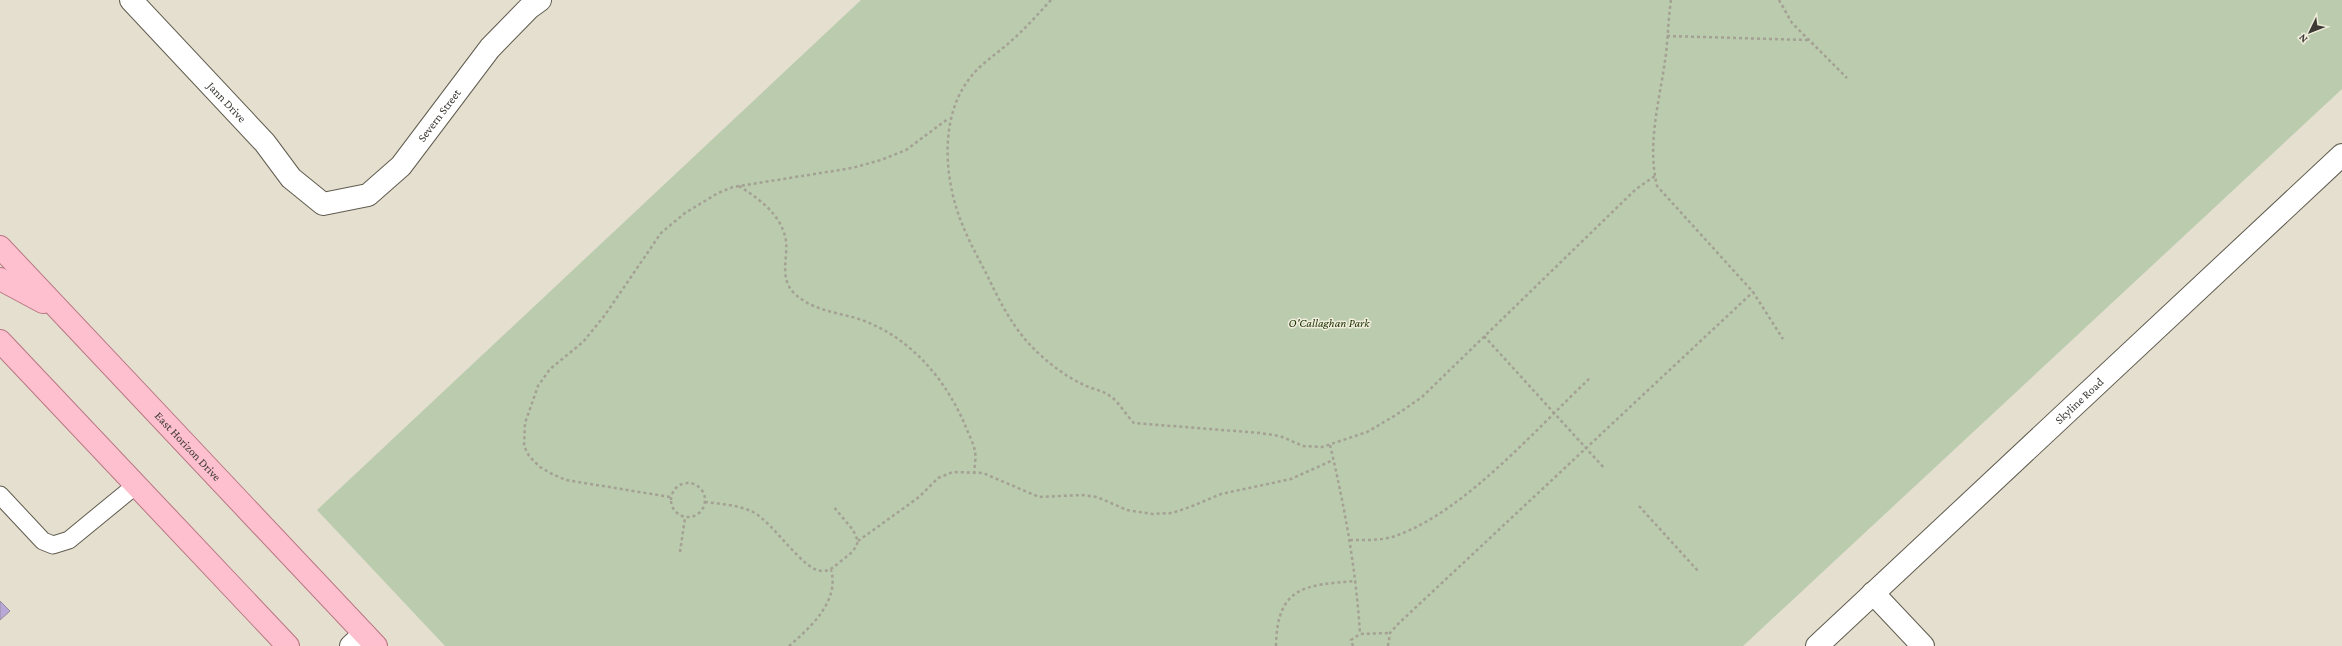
<svg xmlns="http://www.w3.org/2000/svg" width="2342" height="646" font-family="'Crimson Pro',serif">
  <rect width="100%" height="100%" fill="#e4dfcf"/>
  <path fill="#bacbae" d="M861 0H2342V89L1743 646H445L317 510Z"/>
  <path fill="#b8a8d8" stroke="#928d9c" d="M0 601 10 611 0 620Z"/>
  <g fill="none" stroke-linecap="round" stroke-linejoin="round">
    <g stroke="#605c4f" stroke-width="19">
      <path id="service" d="M0 495 43 541 53 545 69 540 136 485"/>
    </g>
    <g stroke="#605c4f" stroke-width="24">
      <g id="minor">
        <path id="s1" d="M131 0 265 143 291 178 323 204 368 195 401 166 490 48 529 8 540 0"/>
        <path d="M1873 593 1923 646"/>
        <path d="M351 646 364 634"/>
        <path id="s2" d="M1817 646 2342 155"/>
      </g>
    </g>
    <g stroke="#b97683" stroke-width="24">
      <g id="primary">
        <path id="s3" d="M0 247 376 646"/>
        <path d="M0 279 43 302"/>
        <path d="M0 341 288 646"/>
      </g>
    </g>
    <path stroke="#a4a194" stroke-width="2.5" stroke-dasharray="3 3" stroke-linecap="butt" d="M1051 0C1038 14 1025 29 1011 41 996 55 978 65 967 82 942 117 944 170 957 210 964 232 975 252 986 273 999 300 1012 327 1034 349 1047 362 1065 376 1082 384 1091 389 1102 390 1110 396 1118 401 1126 415 1134 423L1260 433 1280 436 1303 446 1322 447 1367 432 1396 415 1422 397 1636 189 1655 176
      M1671 0C1668 20 1668 41 1665 61 1659 103 1647 144 1657 186L1753 292 1783 339
      M1779 0 1792 23 1847 78
      M1667 36 1808 40
      M739 186C758 198 779 213 785 236 790 255 778 275 793 292 810 310 836 312 859 319 909 336 945 378 965 425 968 433 973 442 975 451 976 457 975 465 974 472
      M1484 336 1605 469
      M1330 445C1345 508 1356 570 1360 634
      M671 500a17 17 0 1 1 34 0a17 17 0 1 1-34 0Z
      M670 497 566 480 552 474 540 467 529 456 524 446 525 423 538 386 550 369 583 342 605 315 661 233 685 213 718 193 733 187 852 168 881 160 906 150 949 118
      M705 502C721 504 739 505 753 512 774 523 803 571 822 571 831 571 835 566 841 561 849 555 855 551 858 541L853 530 833 506
      M1639 506 1698 571
      M1350 540C1366 540 1383 541 1398 535 1466 510 1537 428 1590 378
      M858 541 919 497 938 478 953 472 983 473 1039 497 1082 495 1097 497 1127 510 1152 514 1172 513 1190 507 1221 494 1291 479 1333 460
      M680 552 685 518
      M789 646C810 628 840 601 831 570
      M1276 646C1277 586 1305 585 1356 581
      M1353 646 1351 640 1360 634 1390 633
      M1388 646 1390 633 1398 624 1753 292"/>
    <use href="#service" stroke="#fff" stroke-width="17"/>
    <use href="#minor" stroke="#fff" stroke-width="22"/>
    <use href="#primary" stroke="#fec0ce" stroke-width="22"/>
  </g>
  <g text-anchor="middle" dominant-baseline="central" stroke-width="3" stroke-linejoin="round" paint-order="stroke">
    <g font-size="12" fill="#3c3a34" stroke="#f1eddc">
      <text stroke="none"><textPath href="#s1" startOffset="140">Jann Drive</textPath></text>
      <text stroke="none"><textPath href="#s1" startOffset="434">Severn Street</textPath></text>
      <text stroke="none"><textPath href="#s2" startOffset="359">Skyline Road</textPath></text>
      <text stroke="none"><textPath href="#s3" startOffset="274">East Horizon Drive</textPath></text>
    </g>
    <g font-size="12" font-style="italic" fill="#1a3200" stroke="#f1eddc">
      <text x="1329" y="323">O'Callaghan Park</text>
    </g>
  </g>
  <g transform="translate(2310 32) rotate(227)" stroke="#f1eddc" stroke-width="3" paint-order="stroke">
  <path d="M0-3L7 15L0 10L-7 15Z" fill="#3c3a34"/>
  <text y="-6" font-size="11" font-weight="bold" text-anchor="middle" fill="#3c3a34">N</text>
  </g>
</svg>
